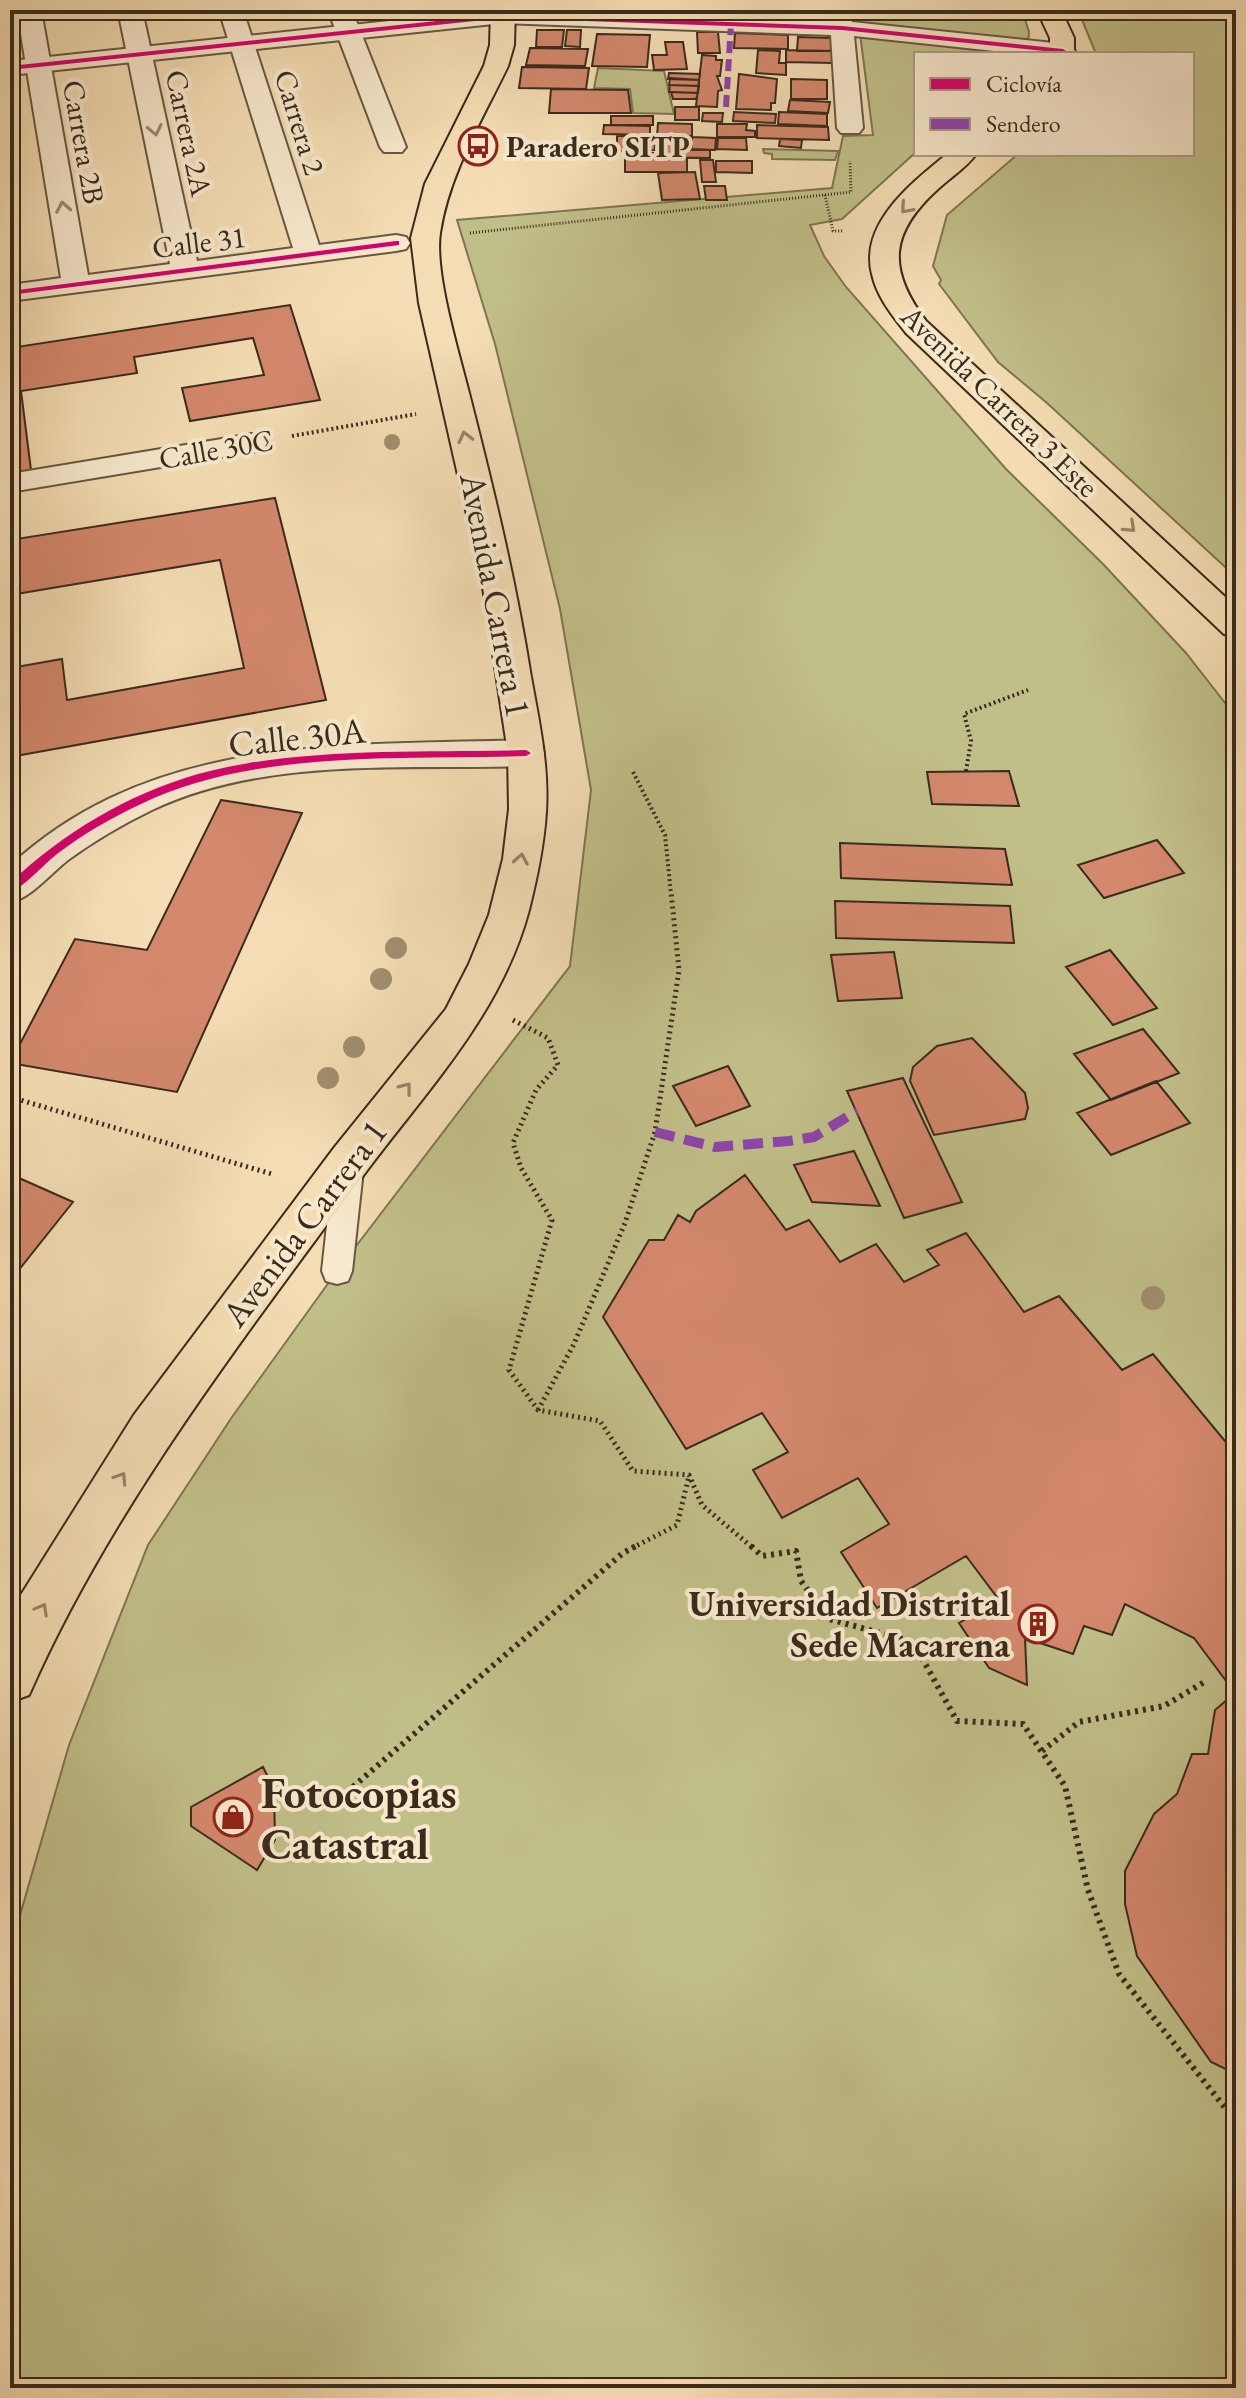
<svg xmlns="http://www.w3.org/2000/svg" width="1246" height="2398" font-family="'EB Garamond',serif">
  <rect width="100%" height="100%" fill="#f4ddb4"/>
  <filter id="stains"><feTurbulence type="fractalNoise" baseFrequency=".0025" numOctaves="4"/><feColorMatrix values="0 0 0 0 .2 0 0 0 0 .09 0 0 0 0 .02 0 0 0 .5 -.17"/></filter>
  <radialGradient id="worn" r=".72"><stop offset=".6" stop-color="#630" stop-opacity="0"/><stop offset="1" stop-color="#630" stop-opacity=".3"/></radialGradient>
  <path fill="#c1bf89" stroke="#7e7552" stroke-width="2" d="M857 10H1022L1029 32 1027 54H916V152L842 219 810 225 824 256 846 287 1006 469 1103 564 1186 653 1236 717V2388H10V1950L69 1745 148 1545 232 1417 337 1271 570 966 591 790 560 609 495 344 457 220 832 188 843 136 873 135Z
    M1078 10H1236V577L1047 403 998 362 939 284 941 280 933 266 947 215 1018 154H1192V54H1096Z
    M598 68 664 71 674 114 633 113 630 89 594 88Z
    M763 149 838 151 835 160 772 159V154L764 153Z"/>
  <path fill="#d4886d" stroke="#3a2b1c" stroke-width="2" d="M751 10H784L785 16H752Z
    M537 30H564L562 47H536Z
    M567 30H581L580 47 565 46Z
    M697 32H718L720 53H698Z
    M735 33 788 35V49L734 48Z
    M597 34 650 35 647 67 592 66Z
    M798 37 833 38V51H797Z
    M665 42H683L687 69 654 70 652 55H667Z
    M530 48 588 49 585 66 526 65Z
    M758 50 780 51 779 63H786V75L756 73Z
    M786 50 832 51V63L786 62Z
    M702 55 716 56V60H722L720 76H717L722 90 718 91 717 107 696 106Z
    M522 67 589 68 586 89 519 88Z
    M669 73 700 74 699 80 668 79Z
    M739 74 777 79 775 103H771V110L736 109Z
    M670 78 699 80V86L669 85Z
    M791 79 827 80V99H791Z
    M670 85 699 86 698 93 669 92Z
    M551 89 628 90 631 113H549Z
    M671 92 698 93 696 99H673Z
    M790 100 830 102 828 113 788 111Z
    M675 107H699V120H675Z
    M734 112 776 114 775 123 733 121Z
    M779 112 827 114V126L778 124Z
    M703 113H723L722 122 702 121Z
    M611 116H653V125H611Z
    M658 123 692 124V136H657Z
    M717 124H747L746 130 755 131V137H717Z
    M604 125 650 126V135L603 134Z
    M757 125 828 127 829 140 757 138Z
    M617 136H654L655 150 617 151Z
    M658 137H691V150H710V158L657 157Z
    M692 137 716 138 715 150 692 149Z
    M718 138H746L747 150 717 149Z
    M780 139 802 140 801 148 779 146Z
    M625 153H653V159L687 158V172H625Z
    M700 160H713L716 182H702Z
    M716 161H752V173L716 172Z
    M695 172 700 199 662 200 658 173Z
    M704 186H725L727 200H706Z
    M290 305 320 400 190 421 182 388 264 375 253 338 134 357 137 373 21 391 32 478 10 481V348Z
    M275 498 326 700 10 757V668L62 659 67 700 244 668 220 560 10 595V540Z
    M1009 771 1019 806 932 804 927 772Z
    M221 800 302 813 177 1092 10 1063 75 939 147 950Z
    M1157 840 1184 873 1104 898 1078 865Z
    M840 843 1005 849 1012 885 841 878Z
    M835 901 1010 906 1014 943 836 938Z
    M1110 950 1157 1008 1113 1025 1066 967Z
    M894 952 902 998 838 1001 831 955Z
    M1143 1029 1179 1073 1111 1100 1074 1054Z
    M972 1038 1025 1093 1028 1108 1025 1119 934 1135 910 1081 913 1067 937 1046Z
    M728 1066 750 1106 696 1126 673 1086Z
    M903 1078 962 1202 904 1218 847 1091Z
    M1156 1081 1190 1123 1111 1155 1077 1113Z
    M854 1151 880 1206 812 1202 794 1165Z
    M10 1174 73 1202 10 1281Z
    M745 1175 786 1230 809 1220 840 1262 876 1244 904 1282 939 1265 927 1250 966 1233 1024 1312 1059 1296 1122 1370 1153 1354 1229 1446 1236 1442V2074L1211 2062 1137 1956 1125 1904V1871L1154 1814 1177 1794 1192 1754H1208L1215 1710 1235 1693 1194 1638 1125 1604 1112 1635 1084 1626 1073 1654 1025 1638 1027 1685 989 1668 959 1623 999 1600 966 1556 877 1608 841 1552 889 1524 858 1478 782 1518 753 1470 788 1452 762 1413 686 1449 603 1317 649 1240H664L678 1215 690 1222 696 1211Z
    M263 1767 274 1789 275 1840 257 1870 191 1826V1807Z"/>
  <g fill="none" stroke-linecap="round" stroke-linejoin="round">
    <g stroke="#685842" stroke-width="4">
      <path id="service" d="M349 1149 359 1152 364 1161 352 1271 348 1281 337 1284 326 1281 322 1271 334 1161 339 1152Z"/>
    </g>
    <g stroke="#685842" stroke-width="4">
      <path id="minor" d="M17 10H41L88 275 170 264 118 10H142L197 261 293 248 219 10H243L319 245 396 235 406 237 410 243 406 249 396 251 10 301V285L61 278Z
        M328 10H352L406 147 402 152H384L380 147Z
        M499 10 828 21 825 10H849L852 22 1063 44 1071 46 1075 51 1073 54H1023L854 36 863 128 859 133H841L837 128 831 35 503 23 495 21 491 16Z
        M252 434 263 436 267 443 263 450 10 492V474Z
        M526 740 539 744 544 753 539 762 526 766C404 770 265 756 152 810 123 824 94 841 68 860 49 875 33 896 10 903V866C154 733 345 746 526 740Z"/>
    </g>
    <g stroke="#685842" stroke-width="4">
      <path id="tertiary" d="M494 10 511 11 515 16 511 21 503 23 10 75V61Z"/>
    </g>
    <g stroke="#3a2b1c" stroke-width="4">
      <path id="primary" d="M491 10H515L514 45 508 66C482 120 449 174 440 233 434 272 459 353 469 393 493 487 516 581 531 677 539 721 549 766 546 812 544 845 537 878 529 910 501 1015 425 1092 362 1177 243 1339 110 1510 29 1695L10 1702V1617L19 1598 134 1415 334 1148 446 1009 469 964 489 915 503 859 509 809 508 753 482 581 419 303 411 238 425 184 484 66 490 45Z
        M1037 10H1061L1074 38V54H1050V38Z
        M947 154H976C967 167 951 177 939 188 890 232 886 268 926 321L1236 607V637L1224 634 906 333C892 315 877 297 872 274 859 223 913 182 947 154Z"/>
    </g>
    <path stroke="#3a2b1c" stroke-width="3" stroke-dasharray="1 2" stroke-linecap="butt" d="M825 195 833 231H843
      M470 233 851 192 850 161"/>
    <path stroke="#3a2b1c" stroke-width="4" stroke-dasharray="2 3" stroke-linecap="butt" d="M292 436 416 414
      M966 771 971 741 964 714 1028 690
      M633 772 665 835 671 894"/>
    <path stroke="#3a2b1c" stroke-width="5" stroke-dasharray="2 4" stroke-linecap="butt" d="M513 1020 548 1038 558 1065 536 1090 513 1143 521 1168 552 1220 509 1370 538 1410 600 1421 633 1471 689 1475 702 1505 753 1548
      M10 1097 272 1174
      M538 1410 574 1344 625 1223 655 1132 679 970 671 892
      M632 1548 677 1525 689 1476"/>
    <path stroke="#3a2b1c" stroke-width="6" stroke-dasharray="3 5" stroke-linecap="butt" d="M751 1546 762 1556 796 1551 801 1581 829 1619 913 1642 957 1721 1023 1724 1065 1786 1088 1890 1119 1974 1230 2114 1236 2117
      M1042 1751 1079 1722 1164 1706 1206 1681
      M347 1792 623 1553 636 1546"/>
    <use href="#service" fill="#f8e9ce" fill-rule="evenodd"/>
    <use href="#minor" fill="#f8e9ce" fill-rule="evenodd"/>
    <use href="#tertiary" fill="#f8e9ce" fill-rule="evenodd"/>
    <use href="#primary" fill="#f4ddb4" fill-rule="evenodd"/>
    <path stroke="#8e44ad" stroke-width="6" stroke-dasharray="12 6" stroke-linecap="butt" d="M726 107 731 24"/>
    <path stroke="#8e44ad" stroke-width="10" stroke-dasharray="20 10" stroke-linecap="butt" d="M655 1132 715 1147 789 1141 814 1137 857 1111"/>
    <g stroke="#f8e9ce" stroke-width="5">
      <path id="cycleway" d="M503 14 842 26 1063 49 1066 51 1063 53 842 30 503 18 10 70V66Z
        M396 241H399V245L10 295V291Z
        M526 750 531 753 526 756C402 760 254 749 141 804 111 818 83 834 57 854 43 865 25 886 10 893V883C63 833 128 794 198 774 301 746 420 753 526 750Z"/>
    </g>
    <use href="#cycleway" fill="#d6006c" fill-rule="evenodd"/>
  </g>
  <g fill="#a08f6f">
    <circle cx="392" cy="442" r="8"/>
    <circle cx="396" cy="948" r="11"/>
    <circle cx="381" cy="979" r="11"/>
    <circle cx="354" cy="1047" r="11"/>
    <circle cx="328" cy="1078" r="11"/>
    <circle cx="1153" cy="1298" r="12"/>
  </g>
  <defs><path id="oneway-chevron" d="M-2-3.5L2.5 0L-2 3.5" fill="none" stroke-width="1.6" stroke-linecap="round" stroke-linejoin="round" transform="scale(2)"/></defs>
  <g stroke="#998a75">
    <use href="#oneway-chevron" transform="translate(155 130) rotate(78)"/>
    <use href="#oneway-chevron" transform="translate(63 207) rotate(-100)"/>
  </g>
  <g stroke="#978468">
    <use href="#oneway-chevron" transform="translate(906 208) rotate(131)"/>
    <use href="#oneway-chevron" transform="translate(465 437) rotate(-103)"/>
    <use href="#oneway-chevron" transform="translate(1130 527) rotate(43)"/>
    <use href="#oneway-chevron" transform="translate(521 859) rotate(-80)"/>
    <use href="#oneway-chevron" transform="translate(406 1088) rotate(-52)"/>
    <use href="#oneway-chevron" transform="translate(121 1478) rotate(-57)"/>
    <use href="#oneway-chevron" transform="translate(42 1609) rotate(-61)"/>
  </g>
  <defs>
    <g id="bus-ring" transform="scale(2)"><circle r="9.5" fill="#f8e9ce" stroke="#8f2418" stroke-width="1.5"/><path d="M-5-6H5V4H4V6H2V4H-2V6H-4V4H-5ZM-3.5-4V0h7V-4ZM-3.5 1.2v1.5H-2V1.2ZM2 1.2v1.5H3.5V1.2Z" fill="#8f2418"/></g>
    <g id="building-ring" transform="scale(2)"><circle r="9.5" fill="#f8e9ce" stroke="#8f2418" stroke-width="1.5"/><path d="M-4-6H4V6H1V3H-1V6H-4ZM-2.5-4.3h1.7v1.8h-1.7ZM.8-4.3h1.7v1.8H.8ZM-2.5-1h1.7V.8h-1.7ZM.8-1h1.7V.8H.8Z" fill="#8f2418"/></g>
    <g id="shop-ring" transform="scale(2)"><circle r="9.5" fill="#f8e9ce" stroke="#8f2418" stroke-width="1.5"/><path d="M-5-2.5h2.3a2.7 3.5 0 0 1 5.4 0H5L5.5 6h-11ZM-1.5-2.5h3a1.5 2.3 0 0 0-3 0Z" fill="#8f2418"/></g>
  </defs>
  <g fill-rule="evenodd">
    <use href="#bus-ring" x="478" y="146"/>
    <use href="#building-ring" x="1038" y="1624"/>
    <use href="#shop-ring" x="233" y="1817"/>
  </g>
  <g text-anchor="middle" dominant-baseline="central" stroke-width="8" stroke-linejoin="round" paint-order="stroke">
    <g font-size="30" fill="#3a2b1c" stroke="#f8e9ce">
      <text transform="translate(300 122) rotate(73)">Carrera 2</text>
      <text transform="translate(189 133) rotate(78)">Carrera 2A</text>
      <text transform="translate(84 142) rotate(80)">Carrera 2B</text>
      <text transform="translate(199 242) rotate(-7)">Calle 31</text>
      <text transform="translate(1000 401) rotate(44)">Avenida Carrera 3 Este</text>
      <text transform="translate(216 449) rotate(-10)">Calle 30C</text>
    </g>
    <g font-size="30" font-weight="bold" fill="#3a2b1c" stroke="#f8e9ce" text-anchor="start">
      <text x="506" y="146">Paradero SITP</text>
    </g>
    <g font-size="36" fill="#3a2b1c" stroke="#f8e9ce">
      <text transform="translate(496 595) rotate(79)">Avenida Carrera 1</text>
      <text transform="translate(297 737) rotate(-6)">Calle 30A</text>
      <text transform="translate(304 1223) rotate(-53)">Avenida Carrera 1</text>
    </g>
    <g font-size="36" font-weight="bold" fill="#3a2b1c" stroke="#f8e9ce" text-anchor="end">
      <text x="1010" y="1603">Universidad Distrital<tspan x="1010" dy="41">Sede Macarena</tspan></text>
    </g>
    <g font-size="44" font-weight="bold" fill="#3a2b1c" stroke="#f8e9ce" text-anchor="start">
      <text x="261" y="1792">Fotocopias<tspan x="261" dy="51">Catastral</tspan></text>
    </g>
  </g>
  <rect width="1246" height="2398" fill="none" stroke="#f4ddb4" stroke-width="40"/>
  <rect x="12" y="12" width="1222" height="2374" fill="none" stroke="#3a2b1c" stroke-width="4"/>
  <rect x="20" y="20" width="1206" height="2358" fill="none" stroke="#3a2b1c" stroke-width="2"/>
  <rect x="914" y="52" width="280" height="104" fill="#f8e9ce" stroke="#ac9d87" stroke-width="2"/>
  <rect x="930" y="78" width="40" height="12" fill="#d6006c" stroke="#ac9d87" stroke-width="2"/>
  <text x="986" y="92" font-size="24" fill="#3a2b1c">Ciclovía</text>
  <rect x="930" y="118" width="40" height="12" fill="#8e44ad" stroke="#ac9d87" stroke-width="2"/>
  <text x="986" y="132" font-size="24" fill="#3a2b1c">Sendero</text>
  <rect width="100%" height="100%" filter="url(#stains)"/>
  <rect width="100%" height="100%" fill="url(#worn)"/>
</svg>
